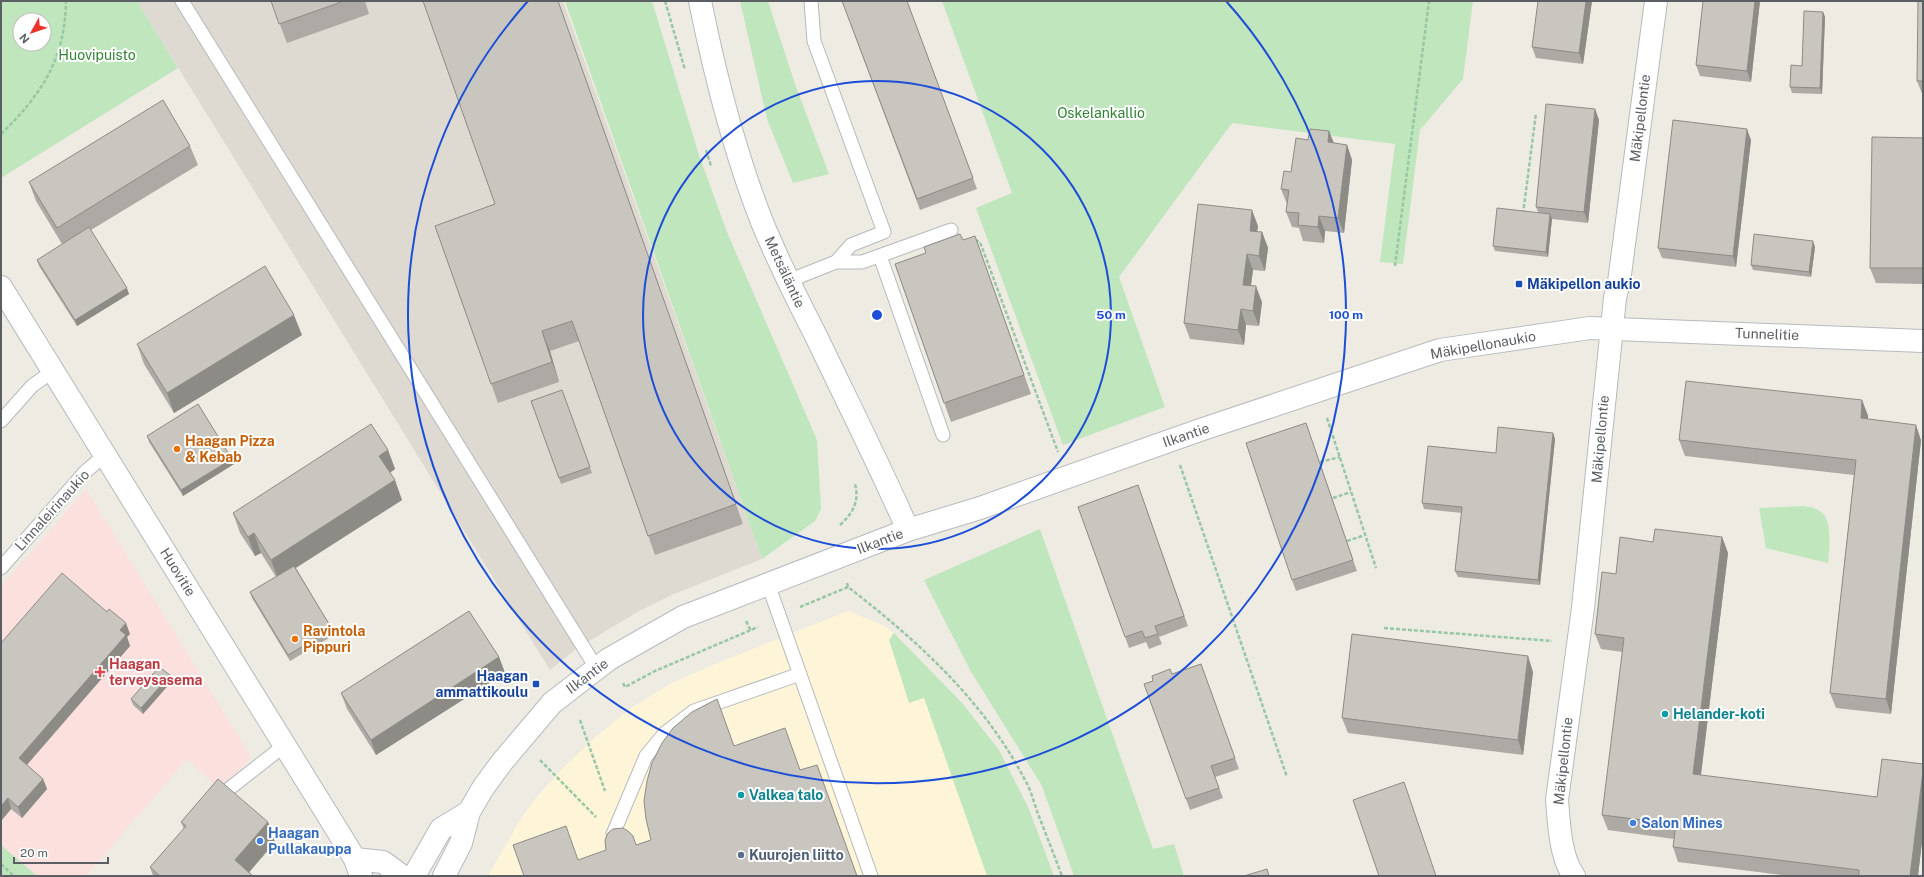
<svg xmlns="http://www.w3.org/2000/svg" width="1924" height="877" font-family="'Public Sans',sans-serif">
  <rect width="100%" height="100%" fill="#eeebe2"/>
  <path fill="#fef4d7" d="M848 611 873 621 886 627 903 641 922 665 997 876H488L520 820 539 794 566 765 598 735 634 706 672 683 720 662Z"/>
  <path fill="#dedad1" d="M137 1H563L762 559 674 594 639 611 576 649 550 670Z"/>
  <path fill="#fbe0de" d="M86 489 251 757 222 791 187 759 86 876H37L1 845V587Z"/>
  <path fill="#c0e6be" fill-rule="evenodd" d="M1 1H137L178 68 1 178ZM20 20H44V44H20Z
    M565 1H652L699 155 727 232 817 440 821 509 815 521 762 559Z
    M740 1H768L795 84 829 174 793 183 767 119Z
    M942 1H1473L1463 79 1420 130 1403 264 1380 262 1395 144 1232 123 1119 277 1165 407 1063 445 976 208 1012 193Z
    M1803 506C1808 507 1814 507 1818 510 1834 517 1829 549 1828 563L1766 548 1759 508Z
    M1040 529 1153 849 1174 844 1184 876H1074L1042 786 970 670 924 580Z
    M894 633 963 704 999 750 1029 809 1054 876H987L924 698 909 703 889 640Z
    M1 845 37 876H1Z"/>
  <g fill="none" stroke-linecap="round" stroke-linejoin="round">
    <g stroke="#b5b9bd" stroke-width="15">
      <path id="lane" d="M182 1 597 669
        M811 1 814 41 884 232 851 245 836 262
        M880 256 943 435
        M788 281 836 262H862L951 230
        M1 421 32 386 53 371
        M1 568 85 472 106 454
        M768 584 871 876
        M217 801 225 792 285 745
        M613 834 646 756 665 733 694 711 800 674"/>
    </g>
    <g stroke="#b5b9bd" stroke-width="24">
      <path id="street" d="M1 287 355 859 361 876
        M355 859 383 862 402 876
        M1574 876C1560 857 1559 823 1557 800L1583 608 1615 298 1619 282 1656 1"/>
    </g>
    <g stroke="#b6babf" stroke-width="24">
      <path id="secondary" d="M700 1C715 75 734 151 762 222 778 261 797 299 816 336 847 401 879 464 908 530
        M414 876 441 829 469 812
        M444 876 461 843 469 812 483 788 502 762 552 703 609 659 683 617 908 530 980 508 1200 430 1440 350 1590 328 1923 341"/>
    </g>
    <path stroke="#97c7a4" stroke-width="2.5" stroke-dasharray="4 2" stroke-linecap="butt" d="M665 1 685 70
      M1 134C42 94 65 59 66 1
      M706 150 711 166
      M1523 214 1536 113
      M975 240 980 242 1058 452
      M1395 266 1429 1
      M1327 418 1376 568
      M1320 462 1340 457
      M1180 465 1287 777
      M1333 498 1351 492
      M840 525C852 514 860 502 855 484
      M1347 541 1365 535
      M847 583 848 587C918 641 984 701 1025 780 1031 790 1034 803 1038 814 1046 834 1054 855 1062 876
      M800 607 848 587
      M746 621 751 631
      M1384 628 1552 641
      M623 683 625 687 655 671 758 627
      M580 720 605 791
      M540 760 596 817
      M1 864 14 876"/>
    <use href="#lane" stroke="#fff" stroke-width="13"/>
    <use href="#street" stroke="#fff" stroke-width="22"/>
    <use href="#secondary" stroke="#fff" stroke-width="22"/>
  </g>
  <path fill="#adaaa5" d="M271 1H365L369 14 287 43Z
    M558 1 743 524 655 555 579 341 550 351 559 382 498 403 435 226 495 204Z
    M842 1H907L977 189 920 210Z
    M1592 1 1583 64 1536 58 1532 47Z
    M1760 1 1751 82 1700 76 1696 65Z
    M1923 1V96L1917 81Z
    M1823 12 1825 17 1822 94 1792 93 1790 87 1802 66Z
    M1595 109 1599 120 1588 223 1552 219 1548 257 1495 251 1493 246 1538 212 1536 207Z
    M1329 131 1334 143 1347 145 1352 160 1344 233 1325 231 1324 243 1303 241 1299 228 1292 227 1286 212 1287 204 1281 189 1291 172Z
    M1923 138V284L1876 283 1870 268Z
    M1751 140 1736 267 1662 258 1658 248Z
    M190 146 198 165 91 230 129 294 77 326 39 266 37 260 62 244 36 201 29 182Z
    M1258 226 1257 232H1262L1268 248 1265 271 1253 270 1251 285 1262 302 1259 326 1246 325 1244 345 1190 339 1184 323Z
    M975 236 1031 394 951 422 895 264Z
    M1815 247 1811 277 1753 270 1751 265Z
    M302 335 174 413 144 364 137 344Z
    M562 390 592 473 561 484 531 401Z
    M1862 400 1868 416V419L1921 440 1891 714 1836 708 1830 693 1854 475 1685 456 1679 440Z
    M1306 423 1357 571 1296 591 1292 580Z
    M1553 433 1555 439 1540 585 1458 577 1455 571 1462 513 1424 509 1422 503 1496 453Z
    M147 436 232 459 234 464 183 496 149 442Z
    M388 450 395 469 390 473 402 500 296 568 332 629 334 635 290 661 252 598 250 592 276 577 261 553 255 556 240 533 233 513Z
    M1138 485 1188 626 1159 637 1162 644 1149 649 1146 642 1129 648 1078 507Z
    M1722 537 1728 553 1701 775 1923 833 1918 876H1789L1678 862 1673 847 1674 839 1608 830 1602 815 1623 652 1601 649 1595 634 1616 574 1653 542Z
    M107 612 130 634 127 637 130 646 27 765 43 779 47 789 22 818 11 809 1 821V643Z
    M499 657 505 673 376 755 347 709 341 693Z
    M1201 664 1239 769 1215 777 1223 798 1190 810 1144 684Z
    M1533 672 1523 755 1348 733 1342 718Z
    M172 681 143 714 133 705 131 699Z
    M181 822H268L275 842 249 872 253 876H153L150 867 184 829Z"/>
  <path fill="#8d8b86" d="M1586 1H1592L1583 64 1579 53Z
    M1755 1H1760L1751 82 1747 71Z
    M1823 12 1825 17 1822 94 1820 88Z
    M1595 109 1599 120 1588 223 1584 212Z
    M1747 129 1751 140 1736 267 1733 256Z
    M1329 131 1335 147 1328 142Z
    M1347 145 1352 160 1344 233 1338 218Z
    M1252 210 1258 226 1255 247 1250 231Z
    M1550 214 1552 219 1548 257 1546 252Z
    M1319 216 1325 231 1324 243 1318 227Z
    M1262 232 1268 248 1265 271 1259 256Z
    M1813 241 1815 247 1811 277 1809 272Z
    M1247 254 1253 270 1249 300 1243 285Z
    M1256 286 1262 302 1259 326 1253 311Z
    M127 288 129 294 77 326 75 320Z
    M1241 309 1246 325 1244 345 1238 330Z
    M294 315 302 335 174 413 167 393Z
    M542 331 550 351 559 382 552 362Z
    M1862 400 1868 416 1866 434 1861 418Z
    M1916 425 1921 440 1891 714 1886 699Z
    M1553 433 1555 439 1540 585 1538 580Z
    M388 450 395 469 386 475 379 456Z
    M232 459 234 464 183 496 181 490Z
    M395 480 402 500 278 579 271 560Z
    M254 533 261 553 255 556 248 537Z
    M1722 537 1728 553 1699 790 1693 774Z
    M126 623 130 634 127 637 130 646 23 769 19 758 120 630Z
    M1528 656 1533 672 1523 755 1518 740Z
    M499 657 505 673 376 755 371 740Z
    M170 675 172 681 143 714 141 708Z
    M1923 771V833L1918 876H1910Z
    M43 779 47 789 22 818 18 807Z
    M8 798 11 809 1 821V806Z
    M268 822 275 842 246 876 235 860Z"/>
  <path fill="#c9c6c0" stroke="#8d8b86" d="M271 1H344L279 24Z
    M423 1H558L736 504 648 536 572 321 542 331 552 362 491 384 435 226 495 204Z
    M842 1H907L973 178 917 199Z
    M1538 1H1586L1579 53 1532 47Z
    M1703 1H1755L1747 71 1696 65Z
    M1918 1H1923V81H1917Z
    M1804 11 1823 12 1820 88 1790 87 1791 65 1802 66Z
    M163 100 190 146 57 228 29 182Z
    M1546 104 1595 109 1584 212 1536 207Z
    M1673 120 1747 129 1733 256 1658 248Z
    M1310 129 1329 131 1328 142 1347 145 1338 218 1319 216 1318 227 1298 225 1299 213 1286 212 1289 190 1281 189 1284 171 1291 172 1296 138 1308 140Z
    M1872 137 1923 138V268H1870Z
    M1198 204 1252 210 1250 231 1262 232 1259 256 1247 254 1243 285 1256 286 1253 311 1241 309 1238 330 1184 323Z
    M1497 208 1550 214 1546 252 1493 246Z
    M89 227 127 288 75 320 37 260Z
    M960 234 963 240 975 236 1024 375 944 403 895 264 926 253 924 247Z
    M1754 234 1813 241 1809 272 1751 265Z
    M265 266 294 315 167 393 137 344Z
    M1686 381 1862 400 1861 418 1916 425 1886 699 1830 693 1856 460 1679 440Z
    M562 390 590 467 559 478 531 401Z
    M198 404 232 459 181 490 147 436Z
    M1306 423 1353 560 1292 580 1246 443Z
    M371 424 388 450 379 456 395 480 271 560 254 533 248 537 233 513Z
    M1498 427 1553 433 1538 580 1455 571 1462 507 1422 503 1428 446 1496 453Z
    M1138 485 1184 616 1155 626 1158 634 1145 638 1142 631 1125 637 1078 507Z
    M1655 529 1722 537 1693 774 1877 797 1882 759 1923 764V771L1910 876H1859V870L1673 847 1676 824 1602 815 1624 638 1595 634 1602 572 1616 574 1620 537 1653 542Z
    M294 566 332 629 288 655 250 592Z
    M62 573 107 612 109 609 126 623 120 630 126 635 19 758 43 779 18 807 8 798 1 806V643Z
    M469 611 499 657 371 740 341 693Z
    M1352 634 1528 656 1518 740 1342 718Z
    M1201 664 1235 758 1211 766 1219 788 1186 799 1144 684 1153 681 1152 676 1170 669 1172 674Z
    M159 667 170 675 141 708 131 699Z
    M717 699 734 746 785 728 800 770 817 765 857 876H524L513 845 566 826 578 860 606 850 605 840 608 833 613 829 623 828 628 831 633 836 636 845 651 840 646 819 644 801 647 781 652 763 662 743 673 728 692 712Z
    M218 779 268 822 235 860 253 876H160L150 867 186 826 181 822Z
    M1404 782 1436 876H1379L1353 800Z
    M1267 869 1269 876H1244Z"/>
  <g fill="none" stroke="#1d4ed8" stroke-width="2">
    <circle cx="877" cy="315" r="234"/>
    <path d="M1226 1A469 469 0 1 1 528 1"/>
  </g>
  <g fill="#1a4fb4" stroke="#fff" stroke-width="1.5">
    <rect x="1515" y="280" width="8" height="8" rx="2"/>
    <rect x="532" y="680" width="8" height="8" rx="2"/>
  </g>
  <g fill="#e8710a" stroke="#fff" stroke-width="1.5">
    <circle cx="177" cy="449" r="4"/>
    <circle cx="295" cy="639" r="4"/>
  </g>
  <path fill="#e0444e" stroke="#fff" stroke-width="1.5" d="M98 666h4v4h4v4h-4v4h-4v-4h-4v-4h4z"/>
  <g fill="#0f9aa8" stroke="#fff" stroke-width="1.5">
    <circle cx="1665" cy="714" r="4"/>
    <circle cx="741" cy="795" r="4"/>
  </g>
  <g fill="#3f7fe0" stroke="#fff" stroke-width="1.5">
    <circle cx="1633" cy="823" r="4"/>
    <circle cx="260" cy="841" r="4"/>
  </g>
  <circle fill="#5c6f8a" stroke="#fff" stroke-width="1.5" cx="741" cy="855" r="4"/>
  <g text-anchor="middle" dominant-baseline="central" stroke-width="4" stroke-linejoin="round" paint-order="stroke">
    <g font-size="14" fill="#328333" stroke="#fff">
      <text x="97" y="55">Huovipuisto</text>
      <text x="1101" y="113">Oskelankallio</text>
    </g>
    <g font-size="14" fill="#5b5f64" stroke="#fff">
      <text transform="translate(1640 118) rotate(-83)">Mäkipellontie</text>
      <text transform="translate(785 272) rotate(65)">Metsäläntie</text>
      <text transform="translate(1767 334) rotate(2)">Tunnelitie</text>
      <text transform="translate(1483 345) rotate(-10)">Mäkipellonaukio</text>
      <text transform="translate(1186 435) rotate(-19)">Ilkantie</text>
      <text transform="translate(1600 439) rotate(-85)">Mäkipellontie</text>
      <text transform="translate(52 510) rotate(-48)">Linnaleirinaukio</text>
      <text transform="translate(880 541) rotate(-21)">Ilkantie</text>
      <text transform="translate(178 572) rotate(58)">Huovitie</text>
      <text transform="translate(587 676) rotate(-37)">Ilkantie</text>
      <text transform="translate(1563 761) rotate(-84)">Mäkipellontie</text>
    </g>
    <g font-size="14" font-weight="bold" fill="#164399" stroke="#fff" text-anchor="start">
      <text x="1527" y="284">Mäkipellon aukio</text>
      <text x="528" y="676" text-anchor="end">Haagan<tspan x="528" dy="16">ammattikoulu</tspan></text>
    </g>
    <g font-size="14" font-weight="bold" fill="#c56008" stroke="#fff" text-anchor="start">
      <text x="185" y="441">Haagan Pizza<tspan x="185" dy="16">&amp; Kebab</tspan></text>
      <text x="303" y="631">Ravintola<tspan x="303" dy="16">Pippuri</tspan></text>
    </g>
    <g font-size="14" font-weight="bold" fill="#be3a42" stroke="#fff" text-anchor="start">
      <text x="109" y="664">Haagan<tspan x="109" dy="16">terveysasema</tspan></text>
    </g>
    <g font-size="14" font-weight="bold" fill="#0d838f" stroke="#fff" text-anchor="start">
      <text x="1673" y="714">Helander-koti</text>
      <text x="749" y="795">Valkea talo</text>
    </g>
    <g font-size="14" font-weight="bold" fill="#366cbe" stroke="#fff" text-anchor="start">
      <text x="1641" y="823">Salon Mines</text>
      <text x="268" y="833">Haagan<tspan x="268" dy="16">Pullakauppa</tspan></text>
    </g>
    <g font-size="14" font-weight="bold" fill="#4e5e75" stroke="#fff" text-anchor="start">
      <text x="749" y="855">Kuurojen liitto</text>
    </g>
  </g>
  <circle cx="877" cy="315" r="6" fill="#1d4ed8" stroke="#fff" stroke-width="2"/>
  <g font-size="12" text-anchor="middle" font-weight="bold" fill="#1d4ed8" stroke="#fff" stroke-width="4" stroke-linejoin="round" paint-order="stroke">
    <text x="1111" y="319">50 m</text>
    <text x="1346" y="319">100 m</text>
  </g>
  <rect width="1924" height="877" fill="none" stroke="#5b5f64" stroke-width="4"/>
  <g transform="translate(32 32) rotate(230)"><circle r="19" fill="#ffffff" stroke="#bdbfc1"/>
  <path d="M0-3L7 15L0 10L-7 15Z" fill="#ec332b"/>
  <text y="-6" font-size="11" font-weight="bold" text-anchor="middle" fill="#5b5f64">N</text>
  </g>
  <path d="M14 857v6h94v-6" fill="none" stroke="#5b5f64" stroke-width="2"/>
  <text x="20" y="857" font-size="12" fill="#5b5f64" stroke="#ffffff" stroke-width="3" paint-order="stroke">20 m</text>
</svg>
